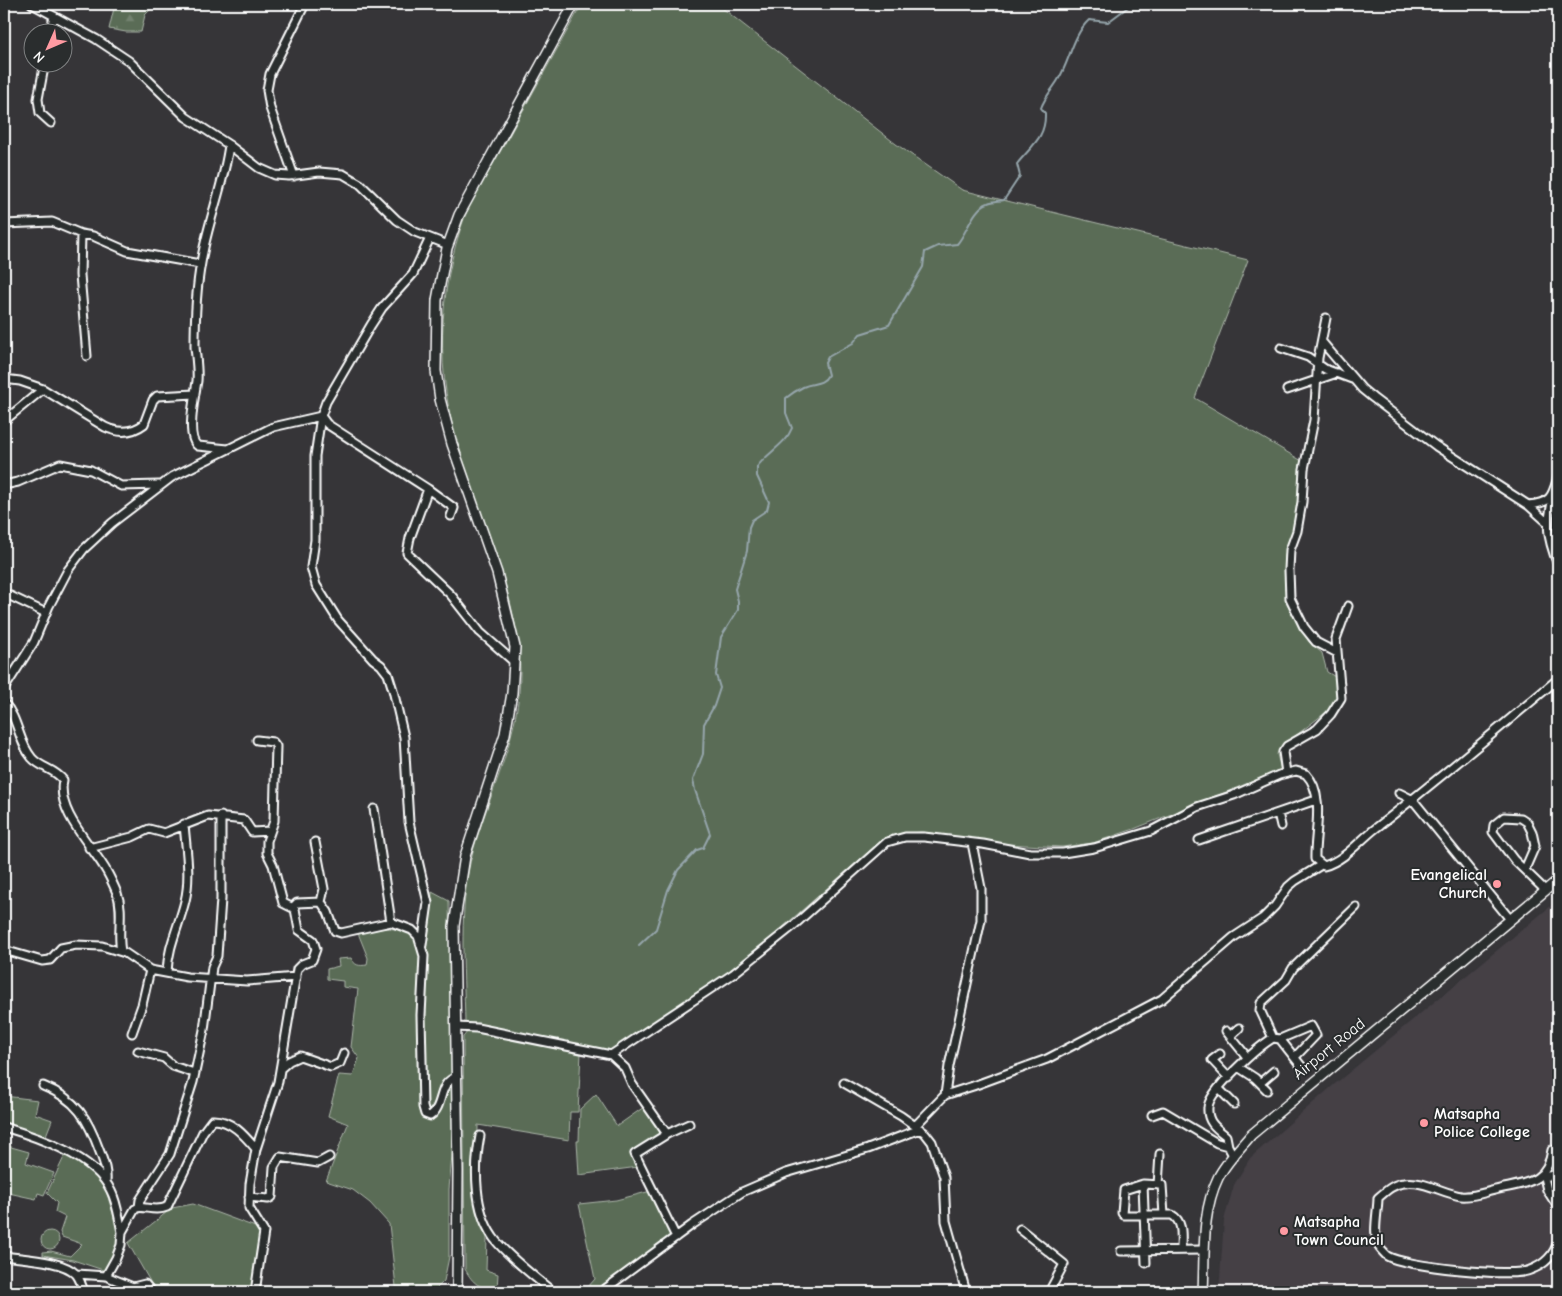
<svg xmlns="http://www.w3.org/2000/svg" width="1562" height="1296" font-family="'Comic Neue',sans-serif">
  <defs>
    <pattern id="forest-firs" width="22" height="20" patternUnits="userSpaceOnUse" patternTransform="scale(1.25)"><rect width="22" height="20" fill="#5a6c56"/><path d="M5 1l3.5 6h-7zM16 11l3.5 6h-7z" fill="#73826f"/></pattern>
  </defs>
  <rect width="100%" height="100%" fill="#363538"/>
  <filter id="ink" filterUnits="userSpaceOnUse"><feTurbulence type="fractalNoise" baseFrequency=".02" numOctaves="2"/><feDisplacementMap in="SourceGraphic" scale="10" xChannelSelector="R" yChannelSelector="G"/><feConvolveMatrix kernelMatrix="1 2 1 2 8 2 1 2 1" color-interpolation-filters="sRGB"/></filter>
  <g filter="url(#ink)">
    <path fill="#443f45" d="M1558 900V1292H1219L1224 1220 1234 1185 1250 1158 1330 1088Z"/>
    <path fill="#5a6c56" stroke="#acb6aa" d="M582 4H717L896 144 962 190 1248 260 1195 398 1302 461 1296 521 1285 556V588L1292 614 1309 642 1322 653 1327 672 1337 678V698L1330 709 1281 747 1277 754 1281 770 1134 829 1093 843 1062 847 1008 844 921 832 892 835 875 846 733 971 613 1050 596 1049 465 1023C464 967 458 906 473 851 490 791 521 734 520 670 520 602 481 519 460 453 435 375 437 292 465 216 475 191 491 168 504 145 530 98 556 51 582 4Z
      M432 892 449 901 453 1143 449 1189V1257L444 1281 436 1289 396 1287 389 1224 370 1203 353 1190 326 1181 348 1124 328 1116 339 1075 353 1076 359 1058 351 1047 358 989 343 987V981L327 979V969L339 966 338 959 351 958C355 966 359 966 367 965L368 958 358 933C389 925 398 927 426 942L430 920Z
      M468 1031 581 1053 578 1112H570L569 1140 478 1125 477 1212 487 1238 486 1270 498 1274 497 1289C480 1289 473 1284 465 1269L463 1037Z
      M596 1094 617 1126 644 1107 662 1133 632 1153 638 1167 579 1175 577 1141H579L580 1109Z
      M4 1096 38 1100 35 1114 52 1120 45 1138 4 1125Z
      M4 1145 29 1152 26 1163 54 1173 44 1195 38 1193 36 1199 4 1192Z
      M66 1153C78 1159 94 1171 102 1182 106 1188 108 1197 110 1204 117 1226 127 1253 103 1270L73 1260 43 1255V1252L51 1251 70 1256 82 1244 62 1237 60 1232 65 1217 55 1212 57 1203 47 1193Z
      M651 1191 674 1237 596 1292H588L587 1288 595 1279 579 1204 616 1200Z
      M193 1204 258 1228 261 1235 252 1288 155 1290 128 1243 172 1208Z
      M41 1240a9 9 0 1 1 18 0a9 9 0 1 1-18 0Z"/>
    <path fill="url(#forest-firs)" stroke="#acb6aa" d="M115 4H156L145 15 141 32H126L109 29Z"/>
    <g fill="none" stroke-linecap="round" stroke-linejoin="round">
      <path stroke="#96a6ac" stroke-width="2" d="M639 945 656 929 668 890 678 870 697 850 703 848 710 834 695 790 693 780 703 754 704 724 714 706 720 688 716 675 721 637 738 610V601L735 589 747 551 749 527 752 520 767 510 769 502 757 476V467C767 453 786 444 792 428L786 413V398C791 394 797 390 803 387 813 382 822 386 828 375L825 363 828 357 853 343 860 334 889 325 923 267 925 252 938 246 957 244C967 233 973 208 988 203 993 201 999 201 1004 200L1020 176 1017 164C1031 146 1046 138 1045 113L1041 108C1045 97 1052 90 1058 80 1070 61 1072 36 1089 20L1108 22 1132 4"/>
      <g stroke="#fff" stroke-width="11">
        <path id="minor" d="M32 4 96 39 129 61 186 117 229 145 259 168 275 175 289 176 319 172 343 174 360 184 397 220 415 232 448 245
          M50 32 54 16
          M45 62 38 99 40 113 51 123
          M294 176 270 108 267 90 270 74 305 4
          M4 224 52 222 81 234 93 236 127 251 200 264
          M81 234 80 275 87 356
          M1326 318 1318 358 1314 420 1304 469 1302 502 1297 531 1290 550 1289 570 1290 598 1304 627 1316 642 1337 653
          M1322 342 1362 389 1373 398 1436 446 1528 505 1547 522
          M1281 348 1308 357 1325 369 1352 379
          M4 379 20 381 43 389
          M1287 390 1337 373
          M321 416 327 424 428 489
          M4 421 43 389 105 427C118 433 132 433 144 424L153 400 157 396 195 394
          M228 449 198 446C185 438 195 395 197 381 198 370 196 358 195 347 195 320 196 289 201 263 207 223 224 185 229 145
          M4 485 18 482 60 464 91 470 121 486 159 485
          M1554 494C1546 526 1546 534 1558 565
          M1528 505C1551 503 1552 497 1558 477
          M451 516 454 508 428 489 410 538 407 553 451 595 480 632 514 662
          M4 593 46 613
          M4 689 34 642 49 606 68 570 84 549 112 523 172 477 273 427 321 416
          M4 703C19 719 18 742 32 758 41 768 55 769 63 780 56 813 93 846 107 872 111 879 114 886 117 893 124 911 117 933 121 951
          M1286 773 1283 752 1287 746 1317 729 1331 714 1341 698 1336 639 1348 606
          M1399 793 1413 800 1509 918
          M374 809 391 922
          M1278 813 1281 826
          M1199 840 1316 800
          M315 842 324 889 321 902 328 912 335 931 341 933 391 922 412 930 418 936 424 956 421 1015 423 1107 425 1114 430 1116C445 1106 437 1082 457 1077
          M89 848 132 837 149 829 164 833 208 816 244 820 252 832 270 831
          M1525 869 1535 846 1532 832 1527 822 1521 818 1504 817 1494 825 1493 832 1514 860 1545 890
          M293 907 297 903 321 902
          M422 945 428 903 409 822 404 737 393 690 388 674 381 665 373 659 338 620 316 585 311 567 315 540V456L321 416 326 402 371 325 382 308 413 274 430 238
          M4 950 42 961 50 960 61 948 76 945 102 946 125 953 150 970 187 977 247 981 296 977
          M167 972C168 946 179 926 185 901 191 877 186 849 184 824
          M456 1027 477 1028 611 1055 625 1068 632 1084 667 1134 689 1124
          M1226 1031 1247 1057
          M132 1033 142 1005 150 970
          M1231 1035 1239 1028
          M1273 1038 1280 1039 1311 1026 1316 1035 1295 1057
          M1280 1039 1302 1067
          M138 1051 164 1058 173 1066 194 1073
          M1220 1054 1212 1060 1229 1078
          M611 1055 733 974 793 926 887 842 905 837H924L983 844 1030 853H1063L1094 848 1151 831 1197 807 1234 795 1279 775 1296 771 1306 774C1326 795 1314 834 1315 859L1324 866C1345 860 1359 841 1376 828 1438 780 1498 729 1558 679
          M1238 1067 1255 1078 1267 1090
          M281 1068 289 1061 300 1056 331 1067 340 1063 344 1053
          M844 1083 901 1116 925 1133 932 1142 944 1177 946 1221 966 1292
          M1260 1083 1274 1071
          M43 1086C77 1099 88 1119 100 1152 104 1163 107 1170 106 1182
          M1219 1089 1234 1104
          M945 1095 949 1066 981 920V888L972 843
          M1152 1115 1163 1111 1217 1143 1228 1146
          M915 1126 945 1095 973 1086 1047 1059 1162 999 1234 937 1263 918 1275 906 1288 887 1295 881 1321 865
          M4 1127C37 1137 95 1156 111 1191 117 1202 119 1219 122 1232
          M667 1134 635 1154 676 1237
          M480 1136C474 1167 474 1210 493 1237 503 1252 538 1280 553 1292
          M1552 1150C1547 1187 1519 1183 1491 1191 1480 1194 1472 1197 1461 1196 1442 1193 1424 1180 1404 1183 1393 1184 1386 1191 1378 1198 1378 1211 1372 1235 1379 1247 1380 1249 1385 1254 1387 1256 1403 1266 1512 1278 1530 1270 1544 1265 1554 1256 1558 1241
          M1234 1157 1228 1146 1226 1136C1216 1128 1207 1122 1208 1108 1208 1091 1258 1047 1273 1038L1260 1010 1261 1003 1286 980 1293 968 1356 907
          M1543 1173 1547 1190 1558 1207
          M1544 1177 1558 1174
          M1143 1184 1146 1263
          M1158 1185 1160 1154
          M249 1197 268 1199 272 1197 274 1167 280 1157 318 1163 329 1157
          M139 1207 140 1200 170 1154 193 1082 204 1030 212 967 217 956 221 899V816
          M1164 1215 1162 1185 1143 1184 1124 1190 1122 1213 1124 1215H1172C1184 1222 1181 1237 1181 1250
          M1020 1229 1064 1264 1049 1292
          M1121 1251 1203 1250
          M4 1256C23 1259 63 1260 76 1274 80 1278 82 1287 84 1292
          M77 1274 106 1276 116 1258 121 1245 122 1232 135 1209C142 1204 154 1213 167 1207L203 1132 212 1120C231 1119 245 1136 256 1149
          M106 1276 133 1287 145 1284 152 1292
          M255 1292 264 1232 249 1208 250 1184 256 1149 278 1082 297 969 302 964 312 960 316 949 313 940 299 930 295 909 283 903 273 865 267 853V841L274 821 276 746 273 742 257 740
          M601 1292 692 1225 742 1192 786 1173 868 1149 920 1129"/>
      </g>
      <g stroke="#fff" stroke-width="12">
        <path id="tertiary" d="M457 1292 458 1171 454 926 465 856 505 734 512 693 515 647 497 573 452 444 440 399 436 371 437 300 447 248 459 215 574 4
          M1203 1292C1205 1254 1201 1213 1218 1178 1226 1162 1240 1148 1251 1135L1558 880"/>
      </g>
      <use href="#minor" stroke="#2a2d2e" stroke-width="7"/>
      <use href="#tertiary" stroke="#2a2d2e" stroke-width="9"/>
    </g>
  </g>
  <g fill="#ff9aa2" stroke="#2a2d2e" stroke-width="2">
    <circle cx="1497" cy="884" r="5"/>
    <circle cx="1424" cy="1123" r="5"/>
    <circle cx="1284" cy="1231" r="5"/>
  </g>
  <g text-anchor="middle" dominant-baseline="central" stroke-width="4" stroke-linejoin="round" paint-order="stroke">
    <g font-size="16" font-weight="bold" fill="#fff" stroke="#2a2d2e" text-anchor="start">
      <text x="1487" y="875" text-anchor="end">Evangelical<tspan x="1487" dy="18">Church</tspan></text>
      <text x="1434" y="1114">Matsapha<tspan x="1434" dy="18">Police College</tspan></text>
      <text x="1294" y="1222">Matsapha<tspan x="1294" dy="18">Town Council</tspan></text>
    </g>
    <g font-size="16" fill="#fff" stroke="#2a2d2e">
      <text transform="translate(1329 1049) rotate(-39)">Airport Road</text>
    </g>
  </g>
  <rect width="1562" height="1296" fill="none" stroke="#2a2d2e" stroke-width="20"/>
  <rect x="10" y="10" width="1542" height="1276" fill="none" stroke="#fff" stroke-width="2" filter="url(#ink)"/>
  <g transform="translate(48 48) rotate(225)"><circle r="24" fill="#2a2d2e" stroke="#7f8182"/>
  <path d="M0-4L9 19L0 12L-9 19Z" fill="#ff9aa2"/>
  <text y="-8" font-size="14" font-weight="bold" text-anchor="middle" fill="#ffffff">N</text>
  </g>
</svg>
